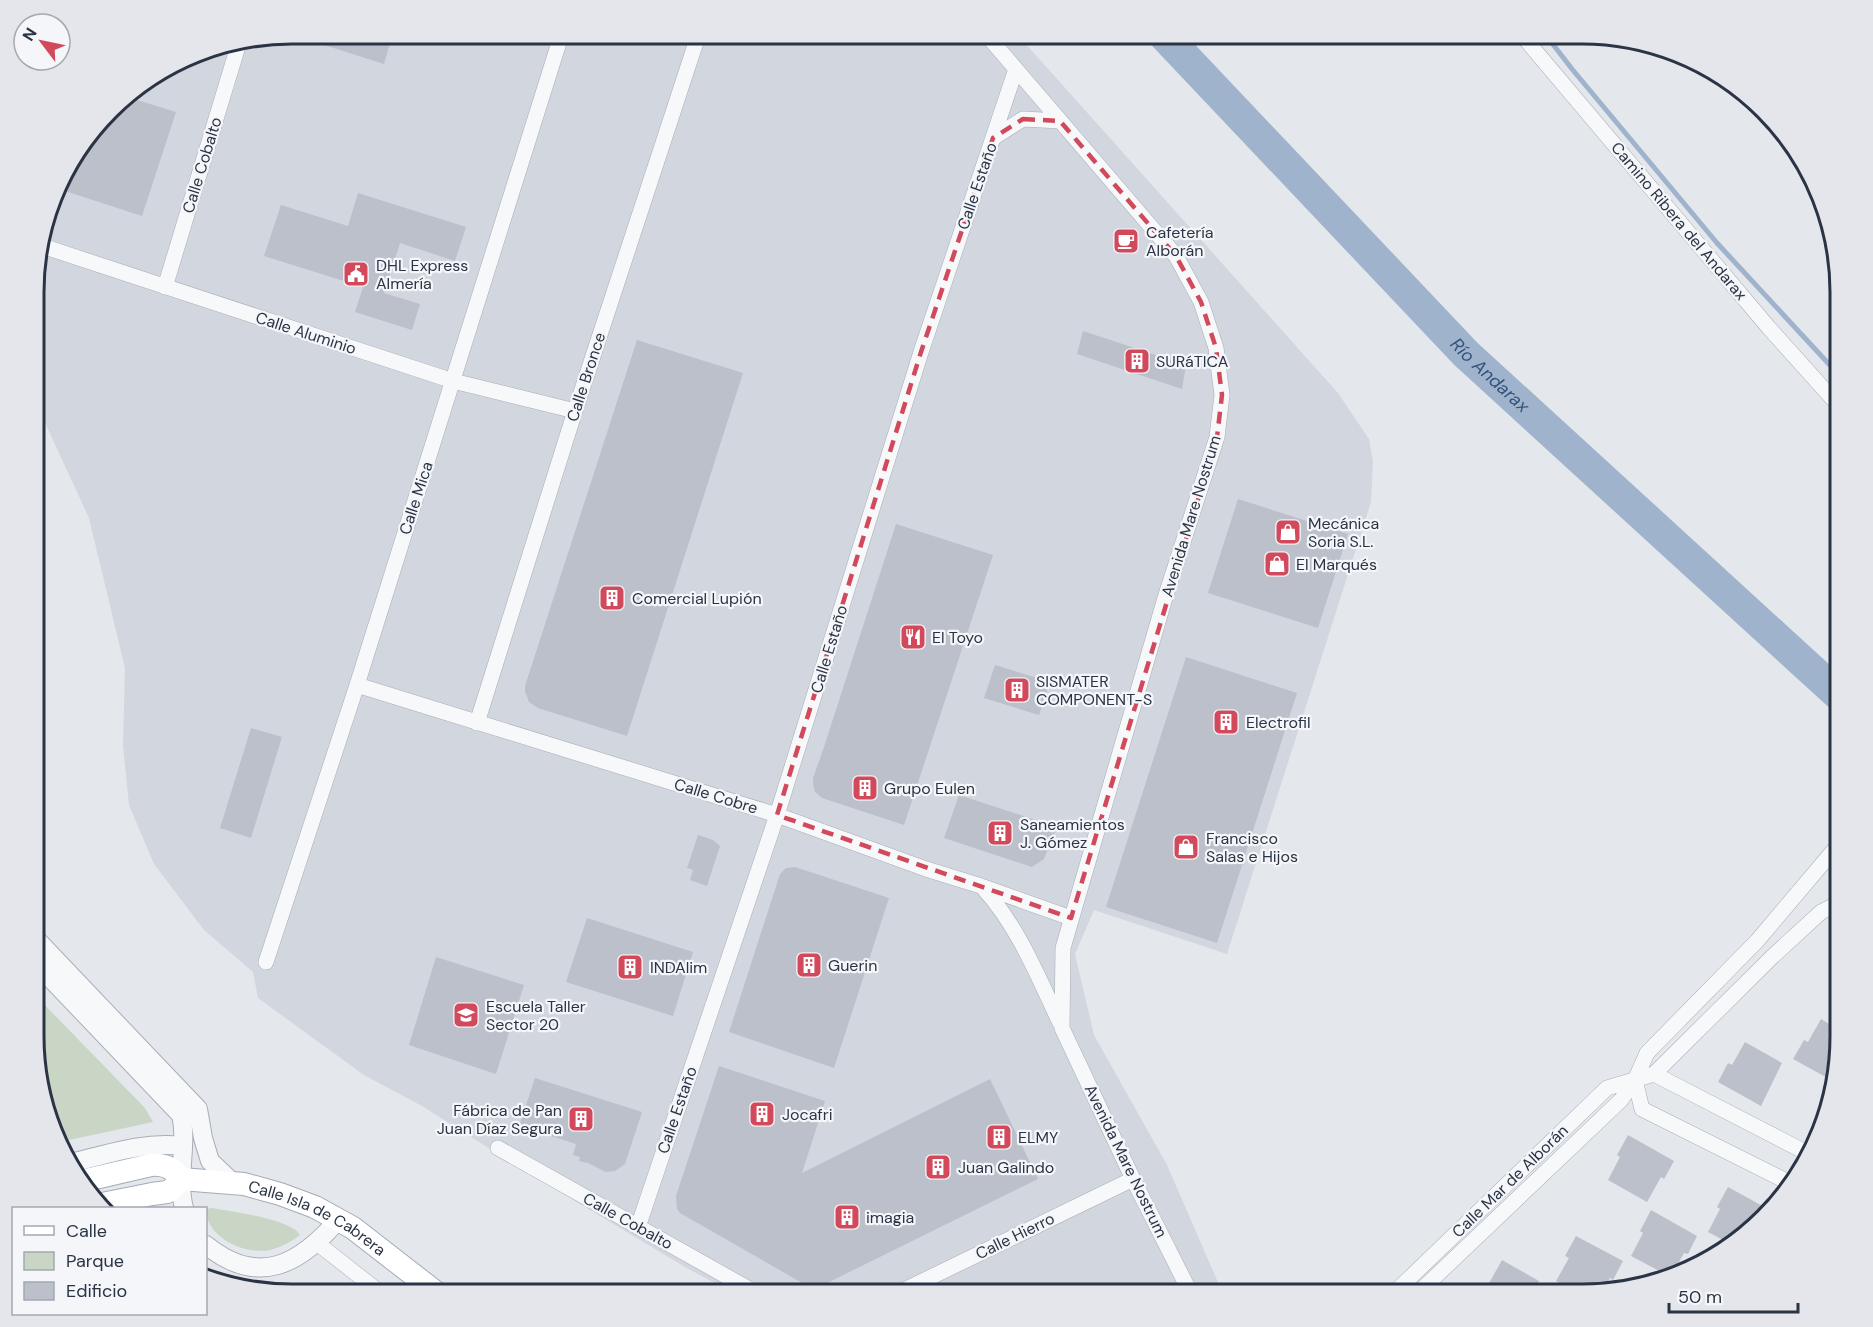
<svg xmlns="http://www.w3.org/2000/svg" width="1873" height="1327" font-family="'DM Sans',sans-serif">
  <rect width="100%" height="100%" fill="#e4e7ec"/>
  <path fill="#d2d6de" d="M292 33H1016L1338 393 1369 439 1373 462 1371 502 1227 954 1094 910 1075 954 1094 1035 1167 1165 1223 1294H735L685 1267 522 1169 422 1106 364 1075 258 998 253 972 204 930 154 864 129 805 123 745 125 668 89 518 35 401V258L60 177 121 97 193 53Z"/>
  <path fill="#c9d6c5" d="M35 995 145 1108 153 1122 60 1142 35 1069Z
    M211 1208C229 1211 292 1219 300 1235 291 1242 281 1247 270 1250 245 1255 206 1238 206 1209Z"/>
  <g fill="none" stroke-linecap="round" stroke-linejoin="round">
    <path stroke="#9fb4cc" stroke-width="5" d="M1545 34 1572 69 1717 243 1839 375"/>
    <path stroke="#9fb4cc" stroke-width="32" id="s1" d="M1162 33 1466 354 1839 695"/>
  </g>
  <path fill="#bbc0ca" d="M296 33H393L384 64 296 36Z
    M124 96 176 112 142 216 56 188 60 177Z
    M358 193 466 227 455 261 400 243 384 293 420 304 412 330 355 312 363 287 264 256 281 205 348 226Z
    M1083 331 1186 365 1182 389 1077 354Z
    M637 340 743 373 627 736 538 708 529 702 525 691V686Z
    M1238 499 1348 534 1318 628 1208 593Z
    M896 524 993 555 904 825 822 798 815 792 813 784V778L823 750Z
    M1186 657 1297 693 1217 943 1106 907Z
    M995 665 1050 682 1039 715 984 698Z
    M251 728 282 737 251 838 220 828Z
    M959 795 1057 827 1044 859 1032 867 944 838Z
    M698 835 713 840 720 846 707 886 690 880 693 870 687 868Z
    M795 867 889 898 834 1068 729 1032 780 874 786 868Z
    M587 918 693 952 673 1016 566 982Z
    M436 957 524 985 496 1074 409 1045Z
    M1821 1019 1839 1030V1052L1833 1081 1793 1059 1804 1040 1808 1042Z
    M1745 1042 1782 1063 1761 1106 1718 1082 1728 1063 1732 1065Z
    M719 1066 825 1101 802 1173 990 1079 1038 1179 819 1287 811 1288 680 1213 677 1209 676 1196Z
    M535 1078 642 1112 625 1164 615 1171 606 1172 588 1163 579 1161 580 1157 573 1155 576 1144 519 1126Z
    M1628 1135 1674 1161 1664 1179 1661 1177 1647 1202 1608 1180 1620 1157 1617 1155Z
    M1728 1187 1768 1209 1727 1242 1708 1232 1720 1209 1717 1207Z
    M1651 1210 1697 1236 1688 1254 1684 1253 1673 1273 1665 1274 1631 1256 1643 1233 1640 1231Z
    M1576 1236 1623 1261 1613 1280 1610 1278 1604 1289 1580 1294 1556 1281 1569 1258 1565 1256Z
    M1502 1260 1539 1281 1531 1294H1483Z"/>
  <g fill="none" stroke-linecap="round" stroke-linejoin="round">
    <g stroke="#a9aeb7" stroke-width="16">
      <path id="minor" d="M985 33 1176 256 1201 302 1216 348 1222 395 1217 437 1165 598 1063 948 1062 1028 1133 1179 1191 1294
        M1521 34 1769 328 1839 406
        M993 138 1023 119 1060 121
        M39 245 453 381 575 411
        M165 287 239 43
        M357 685 777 815 926 869 981 886 1071 918
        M477 723 575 411 699 33
        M983 888C1018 926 1038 977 1060 1023
        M266 962 357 685 562 33
        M1654 1074 1809 1154
        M1635 1080 1642 1109 1792 1184
        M498 1148 758 1294
        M638 1227 777 815 921 352 1016 69
        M317 1243 382 1294
        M896 1294 1133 1179
        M1393 1294 1607 1088 1654 1074 1772 957 1821 912 1839 903
        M1417 1294 1621 1100 1635 1080 1647 1053 1757 941 1834 850"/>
    </g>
    <g stroke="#a9aeb7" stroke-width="20">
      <path id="tertiary" d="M35 938 198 1109 203 1138 210 1161 232 1182
        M35 962 181 1115C188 1145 176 1178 184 1208
        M67 1164C105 1155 143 1141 182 1146
        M206 1245C259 1288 300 1264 339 1219"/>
    </g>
    <g stroke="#a3abb8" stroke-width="24">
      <g id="primary">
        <path id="s2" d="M82 1181 151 1165C165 1164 173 1168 181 1179L244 1184 280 1194 315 1207 353 1228 438 1294"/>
        <path d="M102 1204 152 1194 167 1192 172 1189 181 1179"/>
      </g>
    </g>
    <use href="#minor" stroke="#f7f8fa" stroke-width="15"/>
    <use href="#tertiary" stroke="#f7f8fa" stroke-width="18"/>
    <use href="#primary" stroke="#fff" stroke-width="22"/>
  </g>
  <path fill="none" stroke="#d1495b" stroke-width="4.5" stroke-dasharray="12 8" stroke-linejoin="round" d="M1023 119 1060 121 1176 256 1201 302 1216 348 1222 395 1217 437 1071 918 777 815 921 352 993 138Z"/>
  <defs>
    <g id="cafe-square" transform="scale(1.35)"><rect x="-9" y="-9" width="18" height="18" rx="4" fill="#d1495b" stroke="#f4f6f9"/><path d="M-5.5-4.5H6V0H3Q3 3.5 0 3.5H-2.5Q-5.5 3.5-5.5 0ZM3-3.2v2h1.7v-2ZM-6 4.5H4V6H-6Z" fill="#fff"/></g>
    <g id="civic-square" transform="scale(1.35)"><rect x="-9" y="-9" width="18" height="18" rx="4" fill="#d1495b" stroke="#f4f6f9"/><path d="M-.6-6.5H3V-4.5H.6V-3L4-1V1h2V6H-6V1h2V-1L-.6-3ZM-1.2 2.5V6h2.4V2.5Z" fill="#fff"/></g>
    <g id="building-square" transform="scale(1.35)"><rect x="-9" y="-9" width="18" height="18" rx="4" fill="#d1495b" stroke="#f4f6f9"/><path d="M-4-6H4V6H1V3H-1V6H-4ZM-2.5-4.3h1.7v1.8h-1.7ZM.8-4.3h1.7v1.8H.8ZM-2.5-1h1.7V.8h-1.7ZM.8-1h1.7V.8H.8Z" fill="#fff"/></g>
    <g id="shop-square" transform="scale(1.35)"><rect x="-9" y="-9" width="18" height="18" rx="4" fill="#d1495b" stroke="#f4f6f9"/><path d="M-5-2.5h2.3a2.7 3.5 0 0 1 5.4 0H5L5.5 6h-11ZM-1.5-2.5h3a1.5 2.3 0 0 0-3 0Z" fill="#fff"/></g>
    <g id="restaurant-square" transform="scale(1.35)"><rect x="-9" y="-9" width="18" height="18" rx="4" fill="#d1495b" stroke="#f4f6f9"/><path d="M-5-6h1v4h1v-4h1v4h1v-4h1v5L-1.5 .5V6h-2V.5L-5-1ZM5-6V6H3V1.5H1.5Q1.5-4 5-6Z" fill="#fff"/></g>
    <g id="school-square" transform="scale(1.35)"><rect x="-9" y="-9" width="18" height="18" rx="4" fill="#d1495b" stroke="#f4f6f9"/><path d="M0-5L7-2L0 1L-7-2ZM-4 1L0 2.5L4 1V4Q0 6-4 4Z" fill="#fff"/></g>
  </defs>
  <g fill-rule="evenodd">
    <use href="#cafe-square" x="1126" y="241"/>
    <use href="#civic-square" x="356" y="274"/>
    <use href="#building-square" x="1137" y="361"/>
    <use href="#shop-square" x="1288" y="532"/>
    <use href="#shop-square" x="1277" y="564"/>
    <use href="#building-square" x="612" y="598"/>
    <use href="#restaurant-square" x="913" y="637"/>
    <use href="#building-square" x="1017" y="690"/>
    <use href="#building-square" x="1226" y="722"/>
    <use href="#building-square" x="865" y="788"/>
    <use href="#building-square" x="1000" y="833"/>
    <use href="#shop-square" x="1186" y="847"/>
    <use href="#building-square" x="809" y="965"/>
    <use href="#building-square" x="630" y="967"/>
    <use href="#school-square" x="466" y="1015"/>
    <use href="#building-square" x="762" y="1114"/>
    <use href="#building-square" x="581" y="1119"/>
    <use href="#building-square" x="999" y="1137"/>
    <use href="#building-square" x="938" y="1167"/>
    <use href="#building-square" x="847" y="1217"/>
  </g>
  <g text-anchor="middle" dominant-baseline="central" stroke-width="4.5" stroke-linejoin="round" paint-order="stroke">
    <g font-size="16" fill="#2b3445" stroke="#f4f6f9">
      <text transform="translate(202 165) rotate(-73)">Calle Cobalto</text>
      <text transform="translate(977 186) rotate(-71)">Calle Estaño</text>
      <text transform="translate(1679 221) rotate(50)">Camino Ribera del Andarax</text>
      <text transform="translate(306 333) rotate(18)">Calle Aluminio</text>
      <text transform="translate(586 377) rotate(-72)">Calle Bronce</text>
      <text transform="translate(416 498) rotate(-72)">Calle Mica</text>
      <text transform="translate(1191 516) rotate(-73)">Avenida Mare Nostrum</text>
      <text transform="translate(829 649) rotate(-73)">Calle Estaño</text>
      <text transform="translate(716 796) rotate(17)">Calle Cobre</text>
      <text transform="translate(677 1110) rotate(-71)">Calle Estaño</text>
      <text transform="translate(1126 1161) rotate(64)">Avenida Mare Nostrum</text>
      <text transform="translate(1510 1181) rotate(-44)">Calle Mar de Alborán</text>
      <text stroke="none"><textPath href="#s2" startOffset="250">Calle Isla de Cabrera</textPath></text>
      <text transform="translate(628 1221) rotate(29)">Calle Cobalto</text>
      <text transform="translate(1015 1236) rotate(-26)">Calle Hierro</text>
    </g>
    <g font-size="16" fill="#2b3445" stroke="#f4f6f9" text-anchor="start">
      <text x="1146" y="232">Cafetería<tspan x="1146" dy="18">Alborán</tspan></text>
      <text x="376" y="265">DHL Express<tspan x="376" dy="18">Almería</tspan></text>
      <text x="1156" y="361">SURáTICA</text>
      <text x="1308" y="523">Mecánica<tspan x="1308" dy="18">Soria S.L.</tspan></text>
      <text x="1296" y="564">El Marqués</text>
      <text x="632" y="598">Comercial Lupión</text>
      <text x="932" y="637">El Toyo</text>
      <text x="1036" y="681">SISMATER<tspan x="1036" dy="18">COMPONENT-S</tspan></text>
      <text x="1246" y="722">Electrofil</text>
      <text x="884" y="788">Grupo Eulen</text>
      <text x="1020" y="824">Saneamientos<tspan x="1020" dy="18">J. Gómez</tspan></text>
      <text x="1206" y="838">Francisco<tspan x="1206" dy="18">Salas e Hijos</tspan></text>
      <text x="828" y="965">Guerin</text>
      <text x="650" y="967">INDAlim</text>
      <text x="486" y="1006">Escuela Taller<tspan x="486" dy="18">Sector 20</tspan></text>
      <text x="562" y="1110" text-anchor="end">Fábrica de Pan<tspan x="562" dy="18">Juan Díaz Segura</tspan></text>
      <text x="782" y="1114">Jocafri</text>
      <text x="1018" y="1137">ELMY</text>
      <text x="958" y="1167">Juan Galindo</text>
      <text x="866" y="1217">imagia</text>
    </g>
    <g font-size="18" font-style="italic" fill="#34527a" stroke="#f4f6f9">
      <text stroke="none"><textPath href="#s1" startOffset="474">Río Andarax</textPath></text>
    </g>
  </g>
  <path d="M0 0H1873V1327H0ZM292 44H1582A248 248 0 0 1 1830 292V1036A248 248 0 0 1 1582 1284H292A248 248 0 0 1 44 1036V292A248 248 0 0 1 292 44Z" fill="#e4e6eb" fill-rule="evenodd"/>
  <path fill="none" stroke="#2b3445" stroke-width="3" d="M292 44H1582A248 248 0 0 1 1830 292V1036A248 248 0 0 1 1582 1284H292A248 248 0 0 1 44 1036V292A248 248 0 0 1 292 44Z"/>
  <rect x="12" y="1207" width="195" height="108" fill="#f4f6f9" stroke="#a4a8b1" stroke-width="1.5"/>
  <rect x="24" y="1226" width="30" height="9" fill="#ffffff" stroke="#a4a8b1" stroke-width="1.5"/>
  <text x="66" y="1237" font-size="18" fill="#2b3445">Calle</text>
  <rect x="24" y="1252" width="30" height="18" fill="#c9d6c5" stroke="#a4a8b1" stroke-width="1.5"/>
  <text x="66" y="1267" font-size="18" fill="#2b3445">Parque</text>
  <rect x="24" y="1282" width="30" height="18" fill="#bbc0ca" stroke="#a4a8b1" stroke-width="1.5"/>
  <text x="66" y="1297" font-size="18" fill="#2b3445">Edificio</text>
  <g transform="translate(42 42) rotate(302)"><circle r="28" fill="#f4f6f9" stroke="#a4a8b1" stroke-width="1.5"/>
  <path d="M0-4.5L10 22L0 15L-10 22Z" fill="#d1495b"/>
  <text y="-9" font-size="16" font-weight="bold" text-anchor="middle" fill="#2b3445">N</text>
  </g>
  <path d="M1669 1303v9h129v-9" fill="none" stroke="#2b3445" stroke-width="3"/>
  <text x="1678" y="1303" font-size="18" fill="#2b3445" stroke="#f4f6f9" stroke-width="4.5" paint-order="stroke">50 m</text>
</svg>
